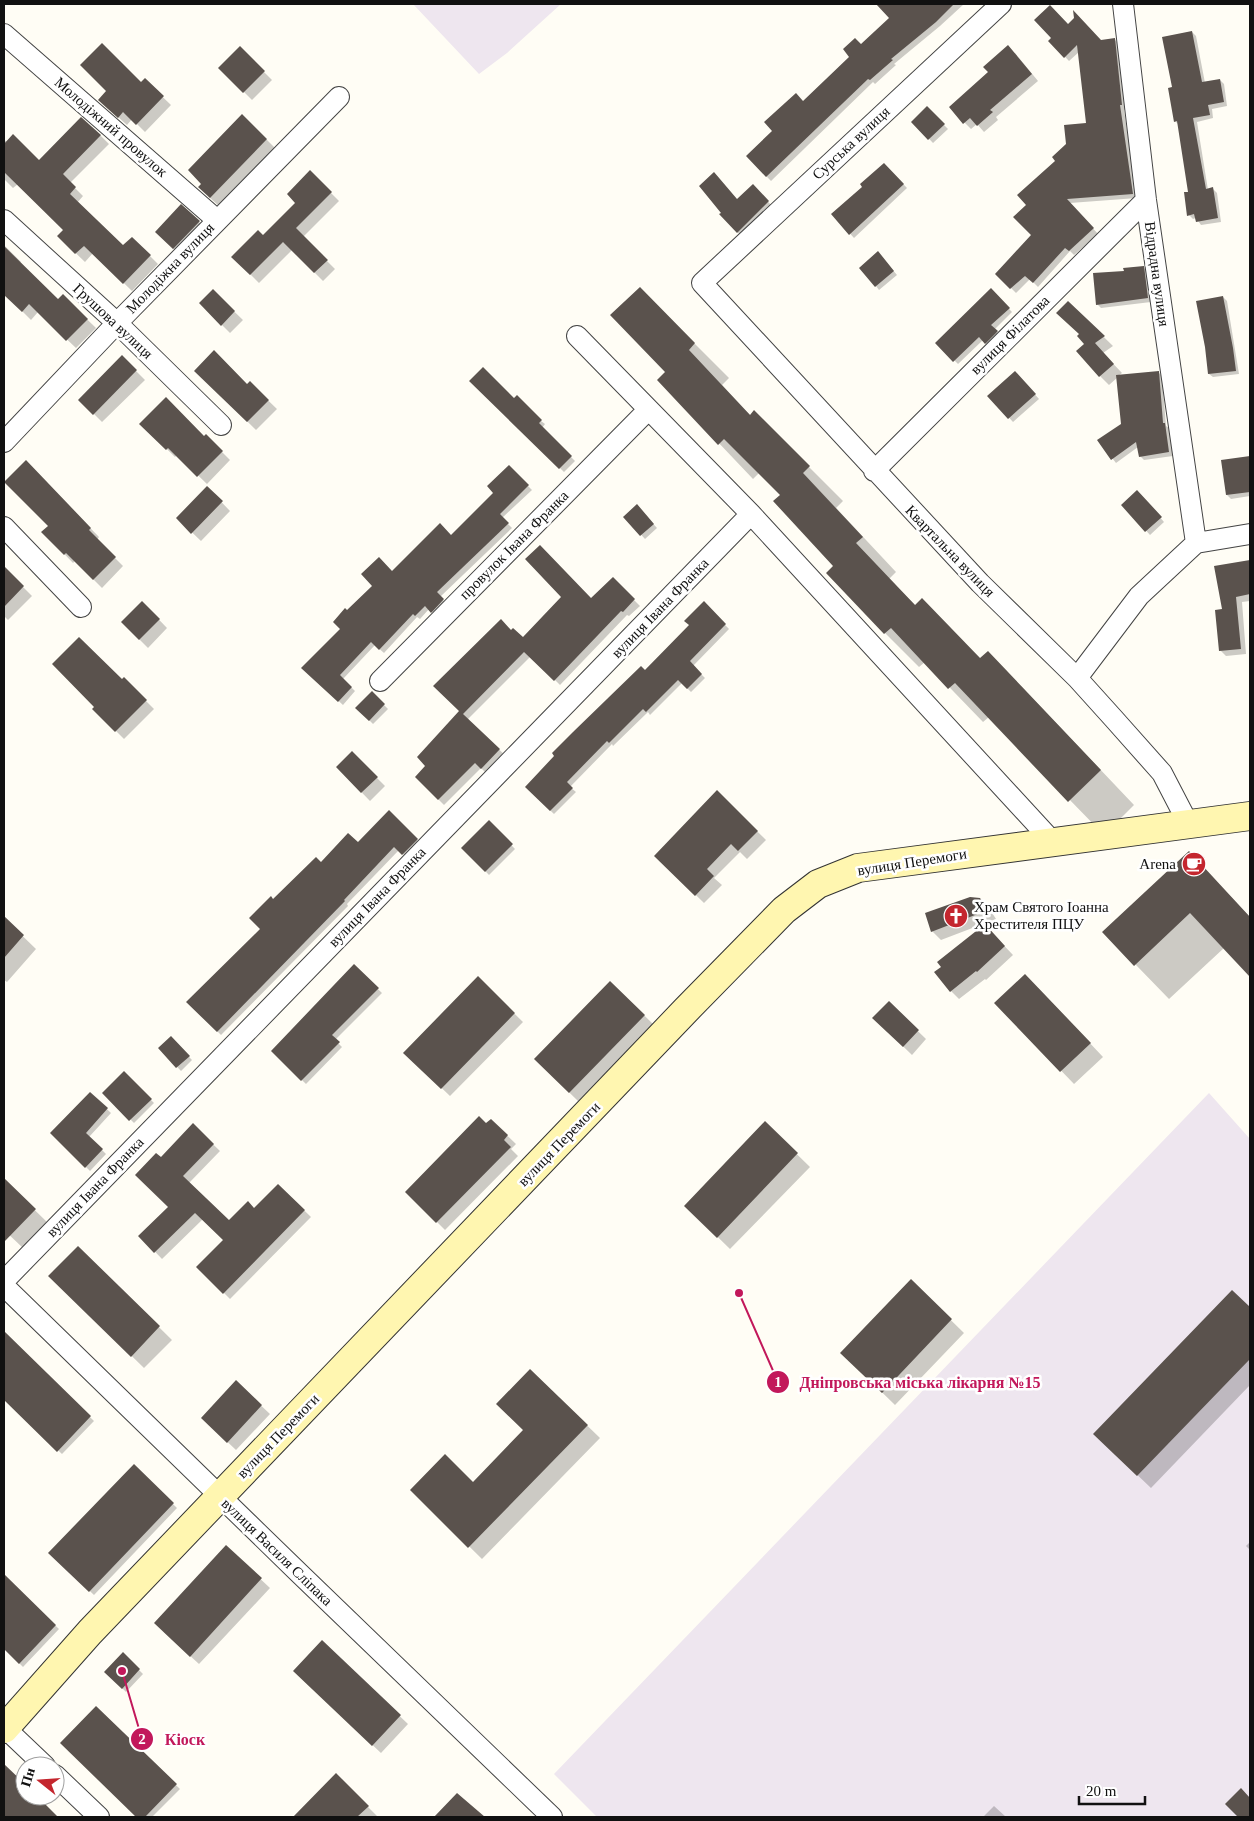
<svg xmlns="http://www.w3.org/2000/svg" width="1254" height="1821" font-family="Georgia,serif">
  <rect width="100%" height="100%" fill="#fffdf5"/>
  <path fill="#eee6ef" d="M413 4H561L507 53 479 74Z
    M1209 1093 1250 1139V1817H597L554 1774Z"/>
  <path fill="#0003" d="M878 4H964L940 26 894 64 896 65 875 84 873 82 771 181 747 156 890 18Z
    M1068 25 1101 41 1115 40 1119 44 1126 109 1124 110 1137 198 1070 203 1098 234 1074 255 1070 251 1038 287 1030 279 1016 293 997 274 1033 235 1028 205 1067 145 1088 124 1079 52 1069 61 1050 41Z
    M1192 32 1196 36 1205 83 1220 80 1224 84 1227 106 1212 109 1213 118 1197 122 1208 190 1213 189 1217 193 1221 222 1201 225 1196 218 1193 219 1189 215 1190 193 1179 125 1175 121 1173 88Z
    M240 48 272 80 252 100 220 68Z
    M1015 53 1038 81 996 117 998 120 984 132 977 124 971 129 950 108Z
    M145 80 171 105 145 132 132 119 127 125 108 108V91L141 84Z
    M927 108 948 129 933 143 913 122Z
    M242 115 275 148 219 206 208 196Z
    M100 135 109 144 70 183 83 196 77 203 123 247 132 238 158 264 132 291 93 253 85 262 58 236 64 230 18 184 13 188 4 179V140L39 162Z
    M884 164 907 188 854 238 833 215 864 187Z
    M310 172 339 201 303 237 335 269 323 281 292 250 259 283 233 257 263 237 297 203Z
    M753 185 772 206 741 236 721 214Z
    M181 206 208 230 182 257 156 232Z
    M4 245 21 262 19 263 58 301 63 296 96 328 76 348 38 312 31 320 4 293Z
    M882 257 897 275 879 290 876 286Z
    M1143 267 1147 271 1151 302 1101 308 1097 304 1125 272Z
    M991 290 1012 312 994 330 1000 336 990 347 983 340 958 364 937 343Z
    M213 291 243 320 230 333 200 303Z
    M1223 297 1227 301 1239 374 1213 377 1209 374Z
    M1068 302 1113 346 1103 353 1122 373 1118 376 1158 372 1162 376 1166 426 1169 428 1173 456 1144 460 1140 456 1138 447 1116 463 1099 441 1122 424 1118 377 1109 385 1100 376 1086 344 1080 335Z
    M674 323 729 378 722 385 751 416 754 412 843 501 836 508 896 572 889 579 916 606 981 659 1022 687 1134 805 1104 835 989 717 983 722 925 662 919 667 885 633 828 573 835 566 782 495 759 473 753 479 659 380 667 372Z
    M122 357 145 380 102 422 80 400Z
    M196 371 247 386 250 383 277 409 256 430Z
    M1015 372 1039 399 1013 422 989 396Z
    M471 381 514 400 541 421 545 424 542 428 575 461 564 472Z
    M141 424 204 437 206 436 230 460 207 484 177 455 175 457Z
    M1250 457V496L1231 499 1227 495 1222 461Z
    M26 462 99 537 97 540 123 566 102 588 75 561 73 563 43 532 49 526Z
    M509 467 532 490 502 518 512 528 440 597 447 604 436 615 429 609 420 619 417 617 384 653 375 645 343 679 355 691 343 705 303 668 342 629 347 611 393 573 451 537 495 493Z
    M207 487 230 511 201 541 177 518Z
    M1141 495 1164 522 1150 535 1123 505Z
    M637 506 657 528 645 539 625 517Z
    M1250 561V601L1242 602 1246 654 1226 656 1220 650 1223 610 1216 567Z
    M4 568 32 596 8 620 4 616Z
    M613 579 640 606 629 616 627 615 560 685 531 656 467 720 505 755 487 774 481 768 444 805 416 777 427 766 511 632 523 638 591 600Z
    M142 602 167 628 148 648 122 622Z
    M704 603 729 629 693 666 705 678 691 692 682 683 650 715 648 712 613 746 612 744 570 787 576 792 554 814 526 787 691 625Z
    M124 679 154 709 124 739 94 709Z
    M372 693 388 709 373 724 357 708Z
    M352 753 385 786 370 801 337 767Z
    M717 792 766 840 747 859 740 852 714 878 722 885 704 903 656 856Z
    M389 812 421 844 407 858 399 850 347 904 348 906 221 1035 188 1002 262 929 273 901 321 864 358 844Z
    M489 822 515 849 489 875 463 848Z
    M1189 853 1250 917V976L1224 948 1169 999 1104 932Z
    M980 899 989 908 996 919 941 940 932 931Z
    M4 918 36 949 7 982 4 980Z
    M993 934 1013 955 986 980 985 979 959 999 951 991Z
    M354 966 382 993 335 1040 342 1047 306 1084 272 1051Z
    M478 978 523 1022 450 1096 405 1053Z
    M610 982 653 1024 578 1101 535 1059Z
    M1038 988 1103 1057 1074 1084 996 1003Z
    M889 1003 926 1039 912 1055 874 1018Z
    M171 1038 192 1060 181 1071 159 1048Z
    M124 1073 154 1103 134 1123 104 1093Z
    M90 1093 111 1113 89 1137 106 1154 90 1171 52 1133Z
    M491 1120 516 1144 511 1149 518 1156 445 1230 407 1192Z
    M765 1123 810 1167 730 1249 686 1206Z
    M193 1125 220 1151 189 1183 229 1222 254 1209 278 1185 311 1217 230 1299 198 1267 224 1240 203 1219 162 1259 140 1236 170 1207 161 1159Z
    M4 1180 48 1223 23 1248 4 1230Z
    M78 1247 172 1340 144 1368 50 1276Z
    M911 1281 964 1333 895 1405 855 1366Z
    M1232 1291 1250 1309V1385L1151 1488 1108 1447Z
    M4 1333 94 1421 62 1454 4 1398Z
    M530 1370 600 1438 482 1559 412 1490 473 1483 525 1430Z
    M236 1382 270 1414 236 1450 202 1418Z
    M134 1466 177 1508 94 1595 50 1553Z
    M1250 1542V1550L1246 1546Z
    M226 1547 270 1588 199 1664 164 1632Z
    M4 1576 59 1629 23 1667 4 1648Z
    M322 1642 408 1724 381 1753 303 1680Z
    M123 1654 143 1674 126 1692 106 1672Z
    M96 1707 180 1789 152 1817H138L61 1743Z
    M6 1768 25 1786V1796H35L57 1817H4V1770Z
    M336 1775 378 1817H294Z
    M994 1806 1006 1817H983Z"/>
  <path fill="#5a524d" d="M876 4H954L936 22 891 59 893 60 870 80 868 79 766 177 746 156 772 131 764 122 796 93 803 101 849 57 843 49 855 38 861 44 889 18Z
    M1050 5 1068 24 1074 18 1073 10 1101 40 1115 38 1122 105H1120L1133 194 1067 199 1094 228 1069 251 1065 248 1033 283 1025 276 1010 289 995 274 1031 235 1013 217 1026 205 1017 195 1055 161 1052 157 1066 144 1064 125 1086 123 1077 45 1064 58 1048 41 1051 38 1034 20Z
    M1192 31 1202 82 1220 79 1224 102 1208 105 1210 115 1193 118 1206 189 1213 187 1218 218 1196 222 1194 214 1187 216 1184 192H1188L1177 121 1174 122 1168 88 1172 87 1162 37Z
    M102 43 141 82 145 78 164 96 136 125 123 112 118 118 98 100 106 91 80 65Z
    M1008 45 1032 74 990 110 993 112 977 126 970 118 963 124 949 107 988 72 983 67Z
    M240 46 265 71 243 93 218 68Z
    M927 106 945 124 928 140 911 122Z
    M242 114 267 139 210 198 198 187 201 184 188 170Z
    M81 117 101 135 63 174 76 187 70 194 123 245 132 237 151 255 123 284 84 246 75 254 57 236 63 230 4 172V144L13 134 39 160Z
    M884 163 904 184 849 235 831 214 862 187 860 184Z
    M310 170 332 192 296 228 328 260 314 273 283 242 250 275 231 257 258 230 263 235 295 203 287 194Z
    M714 172 737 199 753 184 769 201 737 233 719 214 721 213 699 186Z
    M181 204 200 221 173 249 155 232Z
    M4 246 58 299 63 294 88 319 66 341 29 304 22 312 4 295Z
    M878 251 894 271 875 287 859 268Z
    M1144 266 1148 298 1096 305 1093 273 1124 271 1123 268Z
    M640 287 695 343 689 350 750 415 754 410 810 466 803 473 863 537 856 543 915 605 922 598 980 658 988 651 1101 770 1068 802 955 683 948 689 891 628 884 634 826 573 833 566 773 501 780 495 724 439 718 445 657 380 665 372 610 315Z
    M991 288 1010 308 991 325 998 331 985 344 979 337 953 362 935 343Z
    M213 289 235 311 221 326 199 303Z
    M1223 296 1233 348 1236 371 1208 374 1205 347 1196 301Z
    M1068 301 1105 336 1095 343 1114 364 1099 377 1076 351 1084 344 1077 336 1079 334 1056 313Z
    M214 350 247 384 250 381 269 400 247 422 194 371Z
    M122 355 137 370 93 415 78 400Z
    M483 367 514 398 517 395 542 420 539 423 572 456 559 469 469 381Z
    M1015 371 1036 394 1008 419 987 396Z
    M1159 371 1163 423H1165L1169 452 1139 457 1136 442 1111 460 1097 440 1121 424 1116 375Z
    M166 397 204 436 206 434 223 451 197 477 168 448 166 450 139 424Z
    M1250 456V492L1226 495 1221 460Z
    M26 460 91 528 89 530 116 557 93 580 66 553 64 555 41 532 48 526 4 482Z
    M509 465 529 485 500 514 509 523 437 592 444 599 431 613 425 606 415 616 413 614 379 650 371 642 340 675 352 687 338 702 301 668 340 629 333 622 345 608 347 610 372 586 361 574 379 557 392 571 440 523 451 535 493 493 487 486Z
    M207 486 223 501 191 534 176 518Z
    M1137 490 1162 517 1145 532 1121 505Z
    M637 504 654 524 640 536 623 517Z
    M540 545 591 598 613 577 635 599 623 612 621 611 554 681 524 652 463 714 500 749 481 769 475 763 438 800 415 777 425 766 417 757 459 711 433 686 501 619 511 630 513 628 523 637 561 597 525 559Z
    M1250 560V594L1236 597 1241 649 1219 651 1215 610 1222 609 1214 566Z
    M4 566 24 586 4 607Z
    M142 601 160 619 139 640 121 622Z
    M704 601 726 624 690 661 702 674 687 689 678 680 646 712 643 709 609 743 607 741 567 782 573 788 550 811 525 787 554 756 552 753 573 732 641 666 645 670 689 625 684 621Z
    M79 637 122 679 124 677 147 700 115 732 92 709 94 707 52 664Z
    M372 691 385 704 369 721 355 708Z
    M352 751 378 777 361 793 336 767Z
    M717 790 758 831 738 851 731 844 707 869 714 876 695 896 654 856Z
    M389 810 418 839 402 855 394 847 344 900 345 901 217 1032 186 1002 260 929 249 918 271 896 273 899 316 857 321 862 348 833 358 842Z
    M489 820 513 844 485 872 461 848Z
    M1189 851 1250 917V977L1190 913 1134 966 1102 932Z
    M970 897 980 898 988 910 931 932 925 913Z
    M4 916 24 935 4 958Z
    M985 924 1005 946 977 972 976 971 950 992 934 972 941 967 937 962Z
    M354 964 379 988 332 1035 340 1042 301 1081 271 1051Z
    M1025 974 1091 1043 1060 1072 994 1003Z
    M478 976 515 1013 441 1089 403 1053Z
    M610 981 645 1015 569 1093 534 1059Z
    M889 1001 919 1030 903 1047 872 1018Z
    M171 1036 190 1056 176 1068 158 1048Z
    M124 1071 152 1099 129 1121 102 1093Z
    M90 1092 108 1108 86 1133 103 1149 85 1168 50 1133Z
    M479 1116 486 1123 491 1119 508 1135 504 1140 511 1147 436 1223 405 1192Z
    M765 1121 798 1153 717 1238 684 1206Z
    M193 1123 214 1144 183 1176 229 1220 248 1201 254 1208 278 1184 305 1210 223 1294 196 1267 223 1240 195 1213 154 1253 138 1236 168 1207 135 1175 156 1153 161 1157Z
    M4 1178 36 1209 4 1242Z
    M78 1246 160 1326 131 1357 48 1276Z
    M911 1279 952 1319 882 1393 840 1353Z
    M1232 1290 1250 1307V1359L1137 1476 1093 1434Z
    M4 1331 91 1416 57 1452 4 1400Z
    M530 1369 588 1425 468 1548 410 1490 445 1454 473 1482 523 1430 496 1404Z
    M236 1380 262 1405 227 1443 201 1418Z
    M134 1464 174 1503 89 1592 48 1553Z
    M226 1545 262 1578 190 1657 154 1623Z
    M4 1574 56 1625 19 1664 4 1649Z
    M322 1640 401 1715 372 1746 293 1671Z
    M123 1652 140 1669 122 1689 104 1672Z
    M96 1706 177 1784 145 1817H136L60 1743Z
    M4 1764 25 1784V1796H37L58 1817H4Z
    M336 1773 369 1806 357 1817H293Z
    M1241 1788 1250 1798V1817H1238L1225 1804Z
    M457 1793 485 1817H434Z"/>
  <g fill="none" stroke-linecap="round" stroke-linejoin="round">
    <g stroke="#444" stroke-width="22">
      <path id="street" d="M1001 4 702 283 980 583 1077 678 1114 719 1162 773 1189 825
        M1123 4 1146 200 1196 543
        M4 34 217 220
        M4 220 117 323 221 425
        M577 336 751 514 1053 842
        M4 442 117 323 339 97
        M874 471 1146 200
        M4 527 81 607
        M1077 678 1139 596 1196 543 1250 534
        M380 681 648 410
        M4 1281 751 514
        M4 1286 299 1573 552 1817
        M5 1728 45 1766
        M55 1775 99 1817"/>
    </g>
    <g stroke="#333" stroke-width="30">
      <path id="secondary" d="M4 1729 90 1632 686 1010 784 910 818 884 858 868 1250 816"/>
    </g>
    <use href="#street" stroke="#fff" stroke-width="20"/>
    <use href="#secondary" stroke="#fff6b0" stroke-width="28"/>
  </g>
  <defs>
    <g id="cafe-disc" transform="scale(1.25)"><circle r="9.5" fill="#c4262e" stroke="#fff"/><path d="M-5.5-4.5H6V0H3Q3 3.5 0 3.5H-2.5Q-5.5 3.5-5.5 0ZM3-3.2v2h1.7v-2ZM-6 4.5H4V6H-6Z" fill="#fff"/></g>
    <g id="church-disc" transform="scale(1.25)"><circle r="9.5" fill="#c4262e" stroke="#fff"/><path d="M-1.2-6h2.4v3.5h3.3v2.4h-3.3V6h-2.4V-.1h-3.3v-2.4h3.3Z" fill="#fff"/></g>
  </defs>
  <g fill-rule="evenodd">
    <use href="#cafe-disc" x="1194" y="864"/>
    <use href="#church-disc" x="956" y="916"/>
  </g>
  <g text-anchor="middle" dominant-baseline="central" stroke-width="5" stroke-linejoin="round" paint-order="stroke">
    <g font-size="15" fill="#111" stroke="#fff">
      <text transform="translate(111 127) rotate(41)">Молодіжний провулок</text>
      <text transform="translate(851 143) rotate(-43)">Сурська вулиця</text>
      <text transform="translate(170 268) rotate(-46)">Молодіжна вулиця</text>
      <text transform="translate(1157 274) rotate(82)">Відрадна вулиця</text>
      <text transform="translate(113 321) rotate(43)">Грушова вулиця</text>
      <text transform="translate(1010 335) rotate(-45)">вулиця Філатова</text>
      <text transform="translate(514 545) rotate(-45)">провулок Івана Франка</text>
      <text transform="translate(950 551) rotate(46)">Квартальна вулиця</text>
      <text transform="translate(660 608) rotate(-46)">вулиця Івана Франка</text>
      <text transform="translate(912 862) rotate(-9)">вулиця Перемоги</text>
      <text transform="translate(377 897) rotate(-46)">вулиця Івана Франка</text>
      <text transform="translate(559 1144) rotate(-46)">вулиця Перемоги</text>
      <text transform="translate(95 1187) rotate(-46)">вулиця Івана Франка</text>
      <text transform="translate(278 1436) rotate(-46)">вулиця Перемоги</text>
      <text transform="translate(277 1552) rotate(44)">вулиця Василя Сліпака</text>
    </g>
    <g font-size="15" fill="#111" stroke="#fff" text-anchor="end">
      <text x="1176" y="864">Arena</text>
      <text x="974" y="907" text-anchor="start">Храм Святого Іоанна<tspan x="974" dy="17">Хрестителя ПЦУ</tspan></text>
    </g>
  </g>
  <path fill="none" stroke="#c2185b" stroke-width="2" d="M739 1293L778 1382M122 1671L142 1739"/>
  <g fill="#c2185b" stroke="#fff" stroke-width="2">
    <circle cx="739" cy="1293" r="5"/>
    <circle cx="122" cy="1671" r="5"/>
    <circle cx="778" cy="1382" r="12"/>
    <circle cx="142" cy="1739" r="12"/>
  </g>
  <g font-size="15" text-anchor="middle" font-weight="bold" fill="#fff">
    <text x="778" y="1387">1</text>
    <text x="142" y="1744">2</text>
  </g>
  <g font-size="16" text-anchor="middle" font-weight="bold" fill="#c2185b" stroke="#fff" stroke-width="5" stroke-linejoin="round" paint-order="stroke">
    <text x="920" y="1388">Дніпровська міська лікарня №15</text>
    <text x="185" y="1745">Кіоск</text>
  </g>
  <rect width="1254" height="1821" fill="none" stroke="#111111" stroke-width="10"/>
  <g transform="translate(40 1781) rotate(287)"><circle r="24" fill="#ffffff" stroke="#a0a0a0"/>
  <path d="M0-4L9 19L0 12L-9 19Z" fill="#c4262e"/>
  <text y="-8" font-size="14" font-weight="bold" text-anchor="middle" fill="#111111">Пн</text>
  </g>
  <path d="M1079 1796v8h66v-8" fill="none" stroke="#111111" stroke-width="2.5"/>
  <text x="1086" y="1796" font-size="15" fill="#111111" stroke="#ffffff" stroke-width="4" paint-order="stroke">20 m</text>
</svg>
